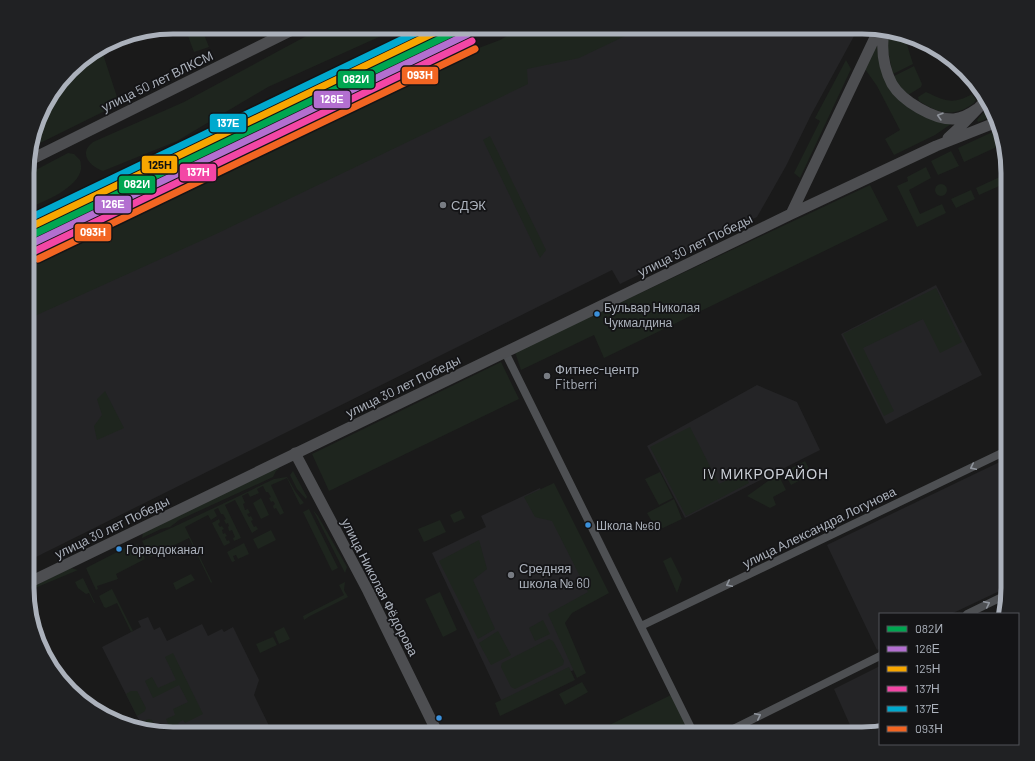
<svg xmlns="http://www.w3.org/2000/svg" width="1035" height="761" font-family="Barlow,sans-serif">
  <rect width="100%" height="100%" fill="#1a1a1a"/>
  <path fill="#242426" d="M595 27H859L811 115 786 166 757 217 620 284 612 270 28 561V304Z
    M936 285 982 375 886 424 841 334Z
    M757 385 797 402 820 450 685 518 647 446Z
    M1008 458V587L951 614H880V648L877 650 827 545Z
    M540 488 591 596 553 615 578 668 503 704 432 553 486 527 481 516Z
    M148 617 154 630 160 627 167 641 202 624 208 636 222 629 224 632 233 627 259 680 254 695 273 734H163L144 730 102 647 141 627 138 621Z
    M880 666V730L863 734H854L834 689Z"/>
  <path fill="#1e251e" d="M188 27H201L209 47 194 52 185 28Z
    M323 27H401L268 87 177 141 103 171C96 169 85 161 86 153 86 148 90 145 93 142L184 102Z
    M523 27H644L579 58 527 69 528 84 216 234 28 319V254L219 165 284 142 346 112 428 67 500 40Z
    M888 31 904 35 913 64 893 74 887 47Z
    M877 42 878 54 888 86 951 124 935 135 894 155 885 139 900 130 877 86 865 69Z
    M101 48 118 100 117 105 30 148 42 108 76 63Z
    M846 60 851 69 800 178 794 173 820 121 815 118Z
    M914 66 922 84 921 87 908 95 898 85 894 76Z
    M926 92C945 101 953 105 972 94L976 100 974 103C954 118 939 114 919 101L918 97Z
    M990 104 993 108 995 116 978 122 977 120Z
    M999 129 1003 144 964 162 958 148Z
    M490 136 546 250 540 258 483 140Z
    M951 151 959 166 938 175 931 161Z
    M68 153 74 154 80 160C81 163 81 166 81 169 78 188 44 202 28 208V174Z
    M926 167 931 178 909 190 920 214 942 204 946 213 917 227 897 186 908 181 907 177Z
    M1002 176 1006 183 979 195 976 188Z
    M935 190a6 6 0 1 1 12 0a6 6 0 1 1-12 0Z
    M870 185 888 220 604 358 594 335 521 370 515 352Z
    M971 190 975 199 956 208 951 199Z
    M936 288 962 342 940 353 923 319 863 348 894 411 884 416 843 334Z
    M501 362 519 399 329 491 312 454Z
    M105 391 124 428 97 440 94 426 102 415 97 399Z
    M690 427 719 484 743 472 749 483 686 516 650 447Z
    M805 461 812 474 791 485 784 472Z
    M278 467 279 469 276 471 273 477 179 520 170 527 161 529 142 538 143 533Z
    M293 471 307 497 306 499 297 489 290 475Z
    M660 472 673 498 659 505 645 479Z
    M778 474 786 490 773 497 776 505 770 508 747 496Z
    M287 477 295 491 304 503 300 505 287 478 271 485 284 513 280 515 276 508 274 509 273 506 275 504 273 501 271 502 269 498 271 497 268 492H266L263 486 257 489 259 493 250 497 248 493 242 496 245 503 243 504 245 510 248 509 250 513 247 514 249 517 251 516 253 520 251 521 254 527 256 526 258 529 252 533 235 500 225 505 241 538 234 541 233 538 235 537 232 530 229 531 228 527 229 526 228 523 226 524 224 520 226 519 223 514H221L218 508 214 510 217 516 211 520 208 515 185 527 212 582 211 583 189 538 150 557 142 541C186 522 230 500 274 479Z
    M554 483 609 593 572 613 565 623 586 673 577 678 548 614 588 592 552 521 535 517 524 497Z
    M261 498 269 515 261 519 253 503Z
    M674 499 682 519 663 528 654 525 647 513Z
    M309 509 338 568 332 571 303 512Z
    M313 510 318 516 347 567 345 573Z
    M461 510 465 518 454 523 450 515Z
    M219 519 220 522 218 524 220 527 222 526 224 529 222 530 223 534 225 533 227 536 225 537 227 541 229 540 230 543 224 546 212 523Z
    M440 520 446 532 424 542 418 529Z
    M271 530 276 540 258 549 253 539Z
    M479 540 487 569 473 580 495 629 478 639 439 561Z
    M244 543 249 554 238 559 236 555 233 556 235 561 232 562 227 552Z
    M137 544 139 549 142 550 145 559 116 574 118 579 97 586 98 589 96 590 86 568 127 547H131Z
    M671 557 682 579 677 593 663 561Z
    M71 568 78 570 35 588 28 592V595V589Z
    M191 574 195 580 176 590 173 583Z
    M83 578 95 603H94L89 593 86 594 78 588 75 582Z
    M345 582 344 590 348 597 310 616 304 620 303 616 344 595 339 585Z
    M112 589 133 631 131 632 117 603 106 608 104 607 99 596Z
    M440 592 457 630 443 637 425 599Z
    M543 620 550 634 535 641 529 628Z
    M284 627 290 639 279 644 274 632Z
    M498 631 511 655 491 665 479 643Z
    M273 637 277 645 260 653 256 644Z
    M549 639 553 641 564 661 563 665 515 689 511 687 501 667 502 663Z
    M173 653 203 714 185 723 183 720 178 723 180 728 172 732 166 719 175 715 173 709 188 702 179 685 153 698 145 681 152 677 158 688 176 680 165 657Z
    M569 667 575 680 500 716 495 703Z
    M582 682 588 692 565 705 559 694Z
    M131 691H137L146 708 145 711 137 716 126 694Z
    M671 695 690 734H591Z
    M149 719 152 720 159 733 144 730 140 722Z"/>
  <g fill="none" stroke-linecap="round" stroke-linejoin="round">
    <path stroke="#4e5053" stroke-width="8" d="M505 352 694 734
      M967 614 1008 594
      M641 626 1008 450
      M723 734 880 656"/>
    <path stroke="#4d4e51" stroke-width="11" d="M884 30C881 49 883 67 892 84 902 101 934 120 954 119 963 118 970 114 977 109
      M948 138 961 126 986 100
      M28 161 298 27
      M791 214 879 29
      M295 453 368 591 438 734
      M28 583 791 214 936 146 997 122"/>
    <g stroke="#4e5052" stroke-width="3.5">
      <path id="rail" d="M28 227 443 27"/>
    </g>
    <use href="#rail" stroke="#141416" stroke-width="2" stroke-dasharray="6" stroke-linecap="butt"/>
    <g stroke="#141416" stroke-width="10">
      <path id="rail-1" d="M28 237 465 27"/>
    </g>
    <g stroke="#141416" stroke-width="10">
      <path id="rail-2" d="M31 244 468 34"/>
    </g>
    <g stroke="#141416" stroke-width="10">
      <path id="rail-3" d="M28 228 446 27"/>
    </g>
    <g stroke="#141416" stroke-width="10">
      <path id="rail-4" d="M35 251 472 41"/>
    </g>
    <g stroke="#141416" stroke-width="10">
      <path id="rail-5" d="M28 219 428 27"/>
    </g>
    <g stroke="#141416" stroke-width="10">
      <path id="rail-6" d="M38 259 475 49"/>
    </g>
    <use href="#rail-1" stroke="#00a651" stroke-width="7"/>
    <use href="#rail-2" stroke="#b36fd0" stroke-width="7"/>
    <use href="#rail-3" stroke="#f7a600" stroke-width="7"/>
    <use href="#rail-4" stroke="#f346a5" stroke-width="7"/>
    <use href="#rail-5" stroke="#00a9ce" stroke-width="7"/>
    <use href="#rail-6" stroke="#f26522" stroke-width="7"/>
  </g>
  <defs><path id="oneway-chevron" d="M-2-3.5L2.5 0L-2 3.5" fill="none" stroke-width="1.6" stroke-linecap="round" stroke-linejoin="round"/></defs>
  <use stroke="#8f939b" href="#oneway-chevron" transform="translate(940 116) rotate(-164)"/>
  <g stroke="#8f949c">
    <use href="#oneway-chevron" transform="translate(973 467) rotate(154)"/>
    <use href="#oneway-chevron" transform="translate(729 584) rotate(154)"/>
    <use href="#oneway-chevron" transform="translate(987 604) rotate(-26)"/>
    <use href="#oneway-chevron" transform="translate(758 716) rotate(-27)"/>
  </g>
  <g fill="#787c83" stroke="#141416" stroke-width="1.5">
    <circle cx="443" cy="205" r="4"/>
    <circle cx="547" cy="376" r="4"/>
    <circle cx="511" cy="575" r="4"/>
  </g>
  <g fill="#3a90db" stroke="#141416" stroke-width="1.5">
    <circle cx="597" cy="314" r="3.5"/>
    <circle cx="588" cy="525" r="3.5"/>
    <circle cx="119" cy="549" r="3.5"/>
    <circle cx="439" cy="718" r="3.5"/>
  </g>
  <g text-anchor="middle" dominant-baseline="central" stroke-width="3.5" stroke-linejoin="round" paint-order="stroke">
    <g font-size="12" fill="#abb1bb" stroke="#141416" text-anchor="start">
      <text x="604" y="307">Бульвар Николая<tspan x="604" dy="15">Чукмалдина</tspan></text>
      <text x="596" y="525">Школа №60</text>
      <text x="126" y="549">Горводоканал</text>
    </g>
    <g font-size="13" fill="#abb1bb" stroke="#141416">
      <text transform="translate(157 81) rotate(-26)">улица 50 лет ВЛКСМ</text>
      <text transform="translate(695 245) rotate(-26)">улица 30 лет Победы</text>
      <text transform="translate(403 386) rotate(-26)">улица 30 лет Победы</text>
      <text transform="translate(112 527) rotate(-26)">улица 30 лет Победы</text>
      <text transform="translate(819 527) rotate(-26)">улица Александра Логунова</text>
      <text transform="translate(380 587) rotate(63)">улица Николая Фёдорова</text>
    </g>
    <g font-size="13" fill="#abb1bb" stroke="#141416" text-anchor="start">
      <text x="451" y="205">СДЭК</text>
      <text x="555" y="369">Фитнес-центр<tspan x="555" dy="15">Fitberri</tspan></text>
      <text x="519" y="568">Средняя<tspan x="519" dy="15">школа № 60</tspan></text>
    </g>
    <g font-size="14" letter-spacing="1" fill="#ccd0d7" stroke="#141416">
      <text x="766" y="473">IV МИКРОРАЙОН</text>
    </g>
  </g>
  <path d="M0 0H1035V761H0ZM173 34H862A139 139 0 0 1 1001 173V588A139 139 0 0 1 862 727H173A139 139 0 0 1 34 588V173A139 139 0 0 1 173 34Z" fill="#202123" fill-rule="evenodd"/>
  <path fill="none" stroke="#abb1bb" stroke-width="5" d="M173 34H862A139 139 0 0 1 1001 173V588A139 139 0 0 1 862 727H173A139 139 0 0 1 34 588V173A139 139 0 0 1 173 34Z"/>
  <g stroke="#141416" stroke-width="1.5">
    <rect x="401" y="66" width="38" height="19" rx="4" fill="#f26522"/>
    <rect x="337" y="70" width="38" height="19" rx="4" fill="#00a651"/>
    <rect x="313" y="90" width="38" height="19" rx="4" fill="#b36fd0"/>
    <rect x="209" y="113" width="38" height="20" rx="4" fill="#00a9ce"/>
    <rect x="141" y="155" width="37" height="19" rx="4" fill="#f7a600"/>
    <rect x="179" y="163" width="38" height="19" rx="4" fill="#f346a5"/>
    <rect x="118" y="175" width="38" height="19" rx="4" fill="#00a651"/>
    <rect x="94" y="195" width="38" height="19" rx="4" fill="#b36fd0"/>
    <rect x="74" y="223" width="38" height="19" rx="4" fill="#f26522"/>
  </g>
  <g font-size="11" text-anchor="middle" font-weight="bold" fill="#fff">
    <text x="420" y="79">093Н</text>
    <text x="356" y="83">082И</text>
    <text x="332" y="103">126Е</text>
    <text x="228" y="127">137Е</text>
    <text x="198" y="176">137Н</text>
    <text x="137" y="188">082И</text>
    <text x="113" y="208">126Е</text>
    <text x="93" y="236">093Н</text>
  </g>
  <g font-size="11" text-anchor="middle" font-weight="bold" fill="#111">
    <text x="160" y="169">125Н</text>
  </g>
  <rect x="879" y="613" width="140" height="132" fill="#141416" stroke="#505358"/>
  <rect x="887" y="626" width="20" height="6" fill="#00a651" stroke="#505358"/>
  <text x="915" y="633" font-size="12" fill="#abb1bb">082И</text>
  <rect x="887" y="646" width="20" height="6" fill="#b36fd0" stroke="#505358"/>
  <text x="915" y="653" font-size="12" fill="#abb1bb">126Е</text>
  <rect x="887" y="666" width="20" height="6" fill="#f7a600" stroke="#505358"/>
  <text x="915" y="673" font-size="12" fill="#abb1bb">125Н</text>
  <rect x="887" y="686" width="20" height="6" fill="#f346a5" stroke="#505358"/>
  <text x="915" y="693" font-size="12" fill="#abb1bb">137Н</text>
  <rect x="887" y="706" width="20" height="6" fill="#00a9ce" stroke="#505358"/>
  <text x="915" y="713" font-size="12" fill="#abb1bb">137Е</text>
  <rect x="887" y="726" width="20" height="6" fill="#f26522" stroke="#505358"/>
  <text x="915" y="733" font-size="12" fill="#abb1bb">093Н</text>
</svg>
